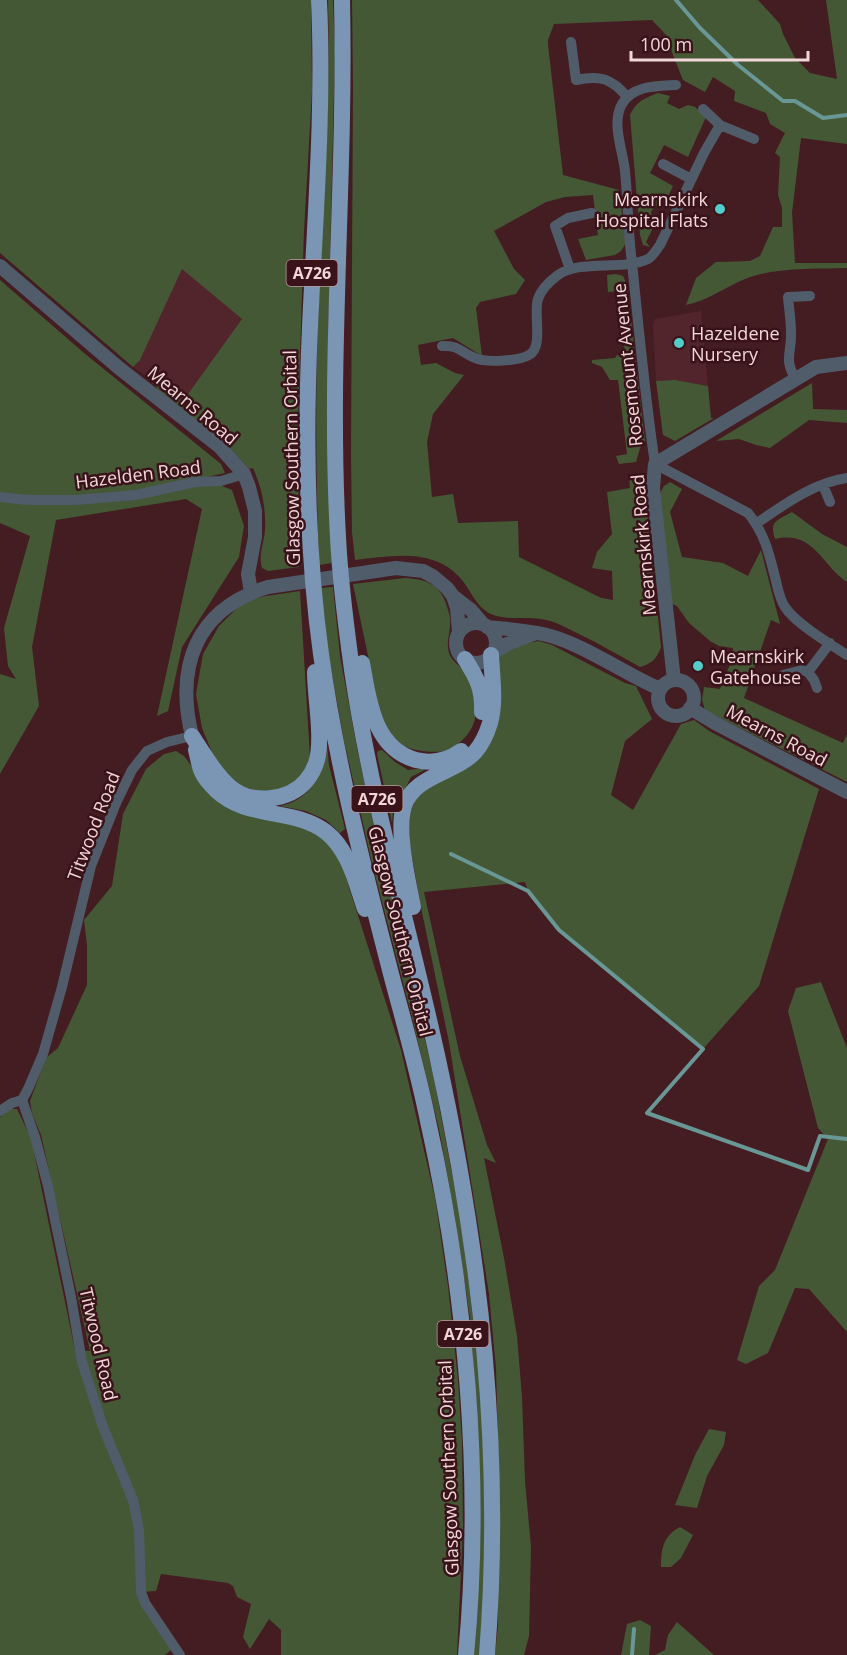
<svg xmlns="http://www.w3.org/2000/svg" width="847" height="1655" font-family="'Open Sans',sans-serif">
  <rect width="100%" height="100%" fill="#441d22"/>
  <path fill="#52242b" d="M182 268 243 320 183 401 133 367 140 360Z
    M701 311 708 386 675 380 656 381 653 325 655 319Z"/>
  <path fill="#445836" d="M0 0H311L312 91 304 231 298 419 299 567 268 571 262 568C258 555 264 543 265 530 266 507 262 489 253 468L249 469 224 441 165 398 147 376 183 401 242 319 182 269 140 360 133 367 0 253Z
    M328 0H333L335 51 328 339 332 563 319 565C316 484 315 404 318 323 322 215 331 108 328 0Z
    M352 0H758L780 24 783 34 795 58 810 73 837 79 826 0H847V144L801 138 792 213 795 263H847V268C815 269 775 267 745 279 725 287 707 301 686 305L696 278 716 262 750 261 760 256 773 227H782V208L778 195 780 157 775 153 785 133 770 124 766 113 734 101 735 91 713 77 705 92 683 80 673 55 667 36 652 20 554 24 548 40V45L563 175 619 190 626 243 621 251 615 255 586 260 578 239 598 235 593 195 565 197 546 202 494 231 514 269 525 280 516 294 480 302 476 308 482 356 453 338 418 345 421 365 436 363 455 373 464 375 433 414 427 442 432 497 453 494 458 523 518 521 519 557 601 598 613 600 612 571 592 568 597 552 612 534 607 492 630 488 629 475 634 476 644 481 661 647C657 659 651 664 640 667 620 656 600 644 579 634 567 628 555 621 541 619 525 616 507 621 491 614 477 608 471 591 462 580 435 547 391 556 355 560L352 532 351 454 353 86Z
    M658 93 670 96 667 103 679 109 688 105 695 107 706 117 688 157 664 145 650 173 673 186 663 208 655 206 651 212 652 216 657 220 646 242 650 247 643 245 640 235 630 115C637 101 643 99 658 93Z
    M616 274 623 276 627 285 645 441 640 448 636 462 619 464 616 456 627 454 618 380H610L602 367 592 363V360L615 358 617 355 625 354 618 291 608 292 607 275Z
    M0 280 84 353 221 464 225 473 202 478 232 490 244 526 239 557 182 647 168 711 157 716 202 509 186 499 56 520 32 647 39 706 0 774V674L16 679 8 666 4 628 30 536 0 523Z
    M675 380 708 386 711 418H714L675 441 663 435 656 381Z
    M812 383 813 409 847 410V423L809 420 770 448 756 445 739 439 716 441Z
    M670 482 682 489 670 512 682 557 723 563 748 576 761 550 780 624 771 620 744 698 843 743 847 734V782L705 710 702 700 704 687 720 689 731 662 733 648 719 646 710 641 689 623 677 606 672 604 660 493 664 486Z
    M792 512 822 534 847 547V582C821 565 814 530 775 539 769 520 777 521 792 512Z
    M405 578C427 579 441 585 447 607 449 612 451 619 450 625 450 632 447 640 448 648 449 659 456 662 463 670 473 682 477 702 475 718 473 732 458 747 445 751 434 753 414 751 404 746 393 739 386 729 381 718L353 584Z
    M333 587 340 656 357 748 370 809 433 1074 463 1231 482 1401 486 1516 484 1586 480 1655H474L476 1407 470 1318 455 1217 439 1129 411 1013 373 867 344 741 328 652 320 588Z
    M300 591 310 758 301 777 286 788 270 794 235 785 217 765 202 728 196 694 203 654 219 626 244 601 266 596Z
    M539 641 552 645 625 683 636 686 652 719 625 741 611 795 633 810 681 724 694 720 709 731 819 789 759 986 703 1049 559 930 528 891 525 882 424 892 460 1056 487 1145 496 1163 484 1158 504 1258 517 1336 522 1397 525 1481 531 1547 529 1636 524 1655H495L498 1625V1442L496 1368 489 1294 449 1042 422 912 410 846 409 824 410 812 417 797 428 787 474 760 498 658 516 645Z
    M327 745 329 765 345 829 340 833 326 820 306 811 280 806C313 799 320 775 327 745Z
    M382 750 395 762 408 770 428 768 411 777 393 813 392 823 377 754 378 751Z
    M176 751 184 756 213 794 307 828 322 836 339 856 401 1050 435 1198 448 1286 458 1380 462 1442 463 1529 457 1655H281V1630L269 1619 250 1649 243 1637 251 1604 237 1597 233 1586 228 1583 161 1574 156 1591 142 1592 175 1647 165 1655H0V1117L11 1109H17L31 1138 75 1350 90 1351 41 1135 32 1113 30 1101 46 1058 58 1048 87 985V945L84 920 112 886 123 814 146 769 164 754Z
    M821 982 847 1048V1332L809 1289 795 1288 768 1353 746 1364 737 1360 759 1286 775 1270 828 1139 818 1128 788 1011 796 988Z
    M709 1429 726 1432 724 1445 707 1476 697 1508 675 1505 695 1455Z
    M680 1527 693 1535 681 1558 671 1567H661C661 1549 663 1536 680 1527Z
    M640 1620 651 1626 649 1655H621L627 1624Z
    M677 1622 714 1655H655L665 1650 668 1635Z"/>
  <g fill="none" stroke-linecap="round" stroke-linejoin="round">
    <path stroke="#699796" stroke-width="4" d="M676 0 700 28 738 65 783 101H795L823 118 847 115
      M451 854 528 891 559 930 703 1049 647 1113 808 1170 820 1136 847 1139
      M632 1655 634 1629"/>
    <path stroke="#515c6a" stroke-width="10" d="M571 42 576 80C599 75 612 78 627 97
      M676 85C657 86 633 85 622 104 611 123 623 151 625 171 628 202 628 233 632 263 639 330 645 397 655 464L748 513C765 533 770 557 776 581 778 590 780 600 785 607 795 623 830 644 847 655
      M703 109 720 125 754 139
      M663 164 691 179
      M570 269 555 226 568 218 592 213
      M442 346C460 345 461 353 475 358 486 363 519 361 529 355 544 348 533 313 538 299 541 289 550 281 558 275 580 259 623 271 648 259 653 256 656 250 660 245L704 153 720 125
      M796 380C783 358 792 354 791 332 791 321 789 309 788 297L810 296
      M823 485 830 502
      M0 497 27 500H76L136 495 195 482 221 481 244 474
      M757 523C785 504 813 483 847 478
      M808 672 814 680 817 688
      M783 675 802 670 808 672 830 643
      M22 1100 35 1137 48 1186 71 1297 82 1362 103 1427 133 1500 139 1530 141 1592 145 1603 180 1655
      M0 1111 12 1103 22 1100 28 1089 43 1054 62 987 91 866 117 801 132 770 147 751 167 742 192 736"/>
    <path stroke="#515c6a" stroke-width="14" d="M0 266 119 368 220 447 244 474 249 487 255 511V537L248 574 251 592
      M453 596 457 608 459 632
      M456 643a20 20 0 1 1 40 0a20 20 0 1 1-40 0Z
      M487 627C508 629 527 630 547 635 585 645 623 673 660 689
      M493 653 507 644 536 633
      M674 680 653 488 655 464 816 367 847 363
      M658 698a18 18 0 1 1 36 0a18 18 0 1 1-36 0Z
      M690 708 715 723 847 792
      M192 736C175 666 196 609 268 587L396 568 423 571 434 577 447 588 453 596 471 610 483 624"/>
    <path stroke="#7b96b5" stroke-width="16" d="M319 0C324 109 315 218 310 327 305 436 306 546 321 654 336 762 364 869 391 974 404 1023 418 1071 428 1121 466 1292 483 1480 466 1655
      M342 0C346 179 328 358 338 537 340 581 346 626 352 670 371 800 409 927 437 1055 481 1255 503 1451 487 1655
      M465 659C477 678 483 689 482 712
      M362 663C369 700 373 748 416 760 432 764 447 761 461 751
      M192 736C203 753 215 774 230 787 251 805 289 801 306 781 311 775 315 767 317 760 323 736 315 697 315 672
      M196 750C198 757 199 766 202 772 205 779 211 785 216 790 247 820 293 807 326 832 349 850 356 883 365 909
      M413 907C408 880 396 831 404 806 415 775 454 774 475 752 482 744 487 733 490 723 496 702 492 677 491 655"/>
  </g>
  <g fill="#53cdca" stroke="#391319" stroke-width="2">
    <circle cx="720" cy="209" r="6"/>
    <circle cx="679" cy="343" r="6"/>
    <circle cx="698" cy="666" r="6"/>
  </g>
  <g text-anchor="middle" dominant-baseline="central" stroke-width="5" stroke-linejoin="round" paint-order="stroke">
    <g fill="#391319" stroke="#ba9c9f" stroke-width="1.5">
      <rect x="286.5" y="260" width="51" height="26" rx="4.5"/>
      <rect x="351.5" y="786" width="51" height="26" rx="4.5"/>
      <rect x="437.5" y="1321" width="51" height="26" rx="4.5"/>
    </g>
    <g font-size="16" font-weight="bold" fill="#f2d7d9">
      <text x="312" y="273">A726</text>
      <text x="377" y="799">A726</text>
      <text x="463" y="1334">A726</text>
    </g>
    <g font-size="18" fill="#f2d7d9" stroke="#391319" text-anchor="start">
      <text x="708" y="199" text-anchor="end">Mearnskirk<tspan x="708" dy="21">Hospital Flats</tspan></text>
      <text x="691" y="333">Hazeldene<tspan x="691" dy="21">Nursery</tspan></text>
      <text x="710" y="656">Mearnskirk<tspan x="710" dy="21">Gatehouse</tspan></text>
    </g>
    <g font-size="18" fill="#f2d7d9" stroke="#391319">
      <text transform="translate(627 365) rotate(-96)">Rosemount Avenue</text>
      <text transform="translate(193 405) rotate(40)">Mearns Road</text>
      <text transform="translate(291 458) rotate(-91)">Glasgow Southern Orbital</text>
      <text transform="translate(138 474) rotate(-7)">Hazelden Road</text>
      <text transform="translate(643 545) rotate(-95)">Mearnskirk Road</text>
      <text transform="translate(777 735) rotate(28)">Mearns Road</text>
      <text transform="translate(93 826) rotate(-69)">Titwood Road</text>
      <text transform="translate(401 931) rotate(76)">Glasgow Southern Orbital</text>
      <text transform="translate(99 1344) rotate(77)">Titwood Road</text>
      <text transform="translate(448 1468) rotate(-92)">Glasgow Southern Orbital</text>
    </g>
  </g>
  <path d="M631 51v9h177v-9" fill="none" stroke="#f2d7d9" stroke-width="3"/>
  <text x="640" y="51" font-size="18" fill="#f2d7d9" stroke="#391319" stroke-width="4.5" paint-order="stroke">100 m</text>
</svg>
